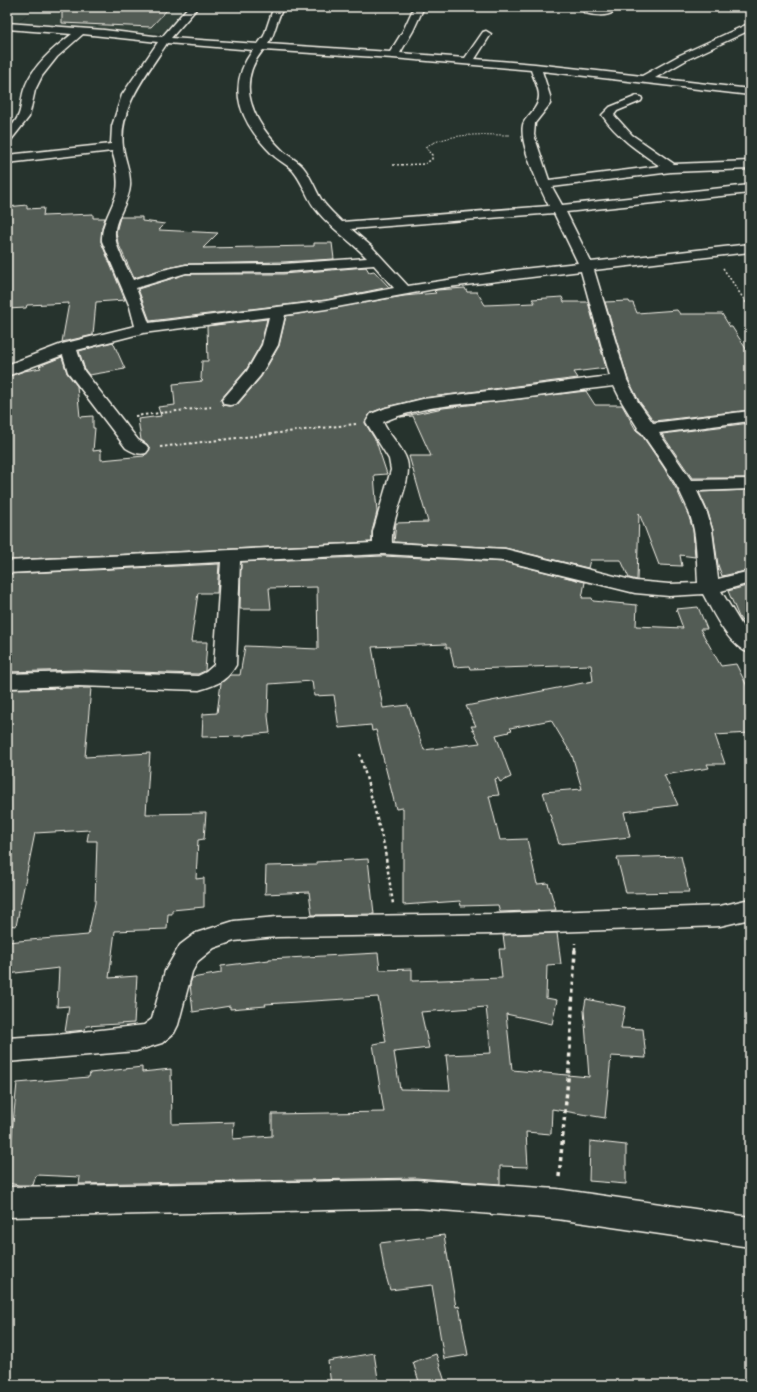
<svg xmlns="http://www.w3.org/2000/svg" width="757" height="1392" viewBox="0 0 757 1392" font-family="'Shantell Sans',sans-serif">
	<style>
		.built { fill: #333f39 }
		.building { fill: #525c55; stroke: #f4f1e8; fill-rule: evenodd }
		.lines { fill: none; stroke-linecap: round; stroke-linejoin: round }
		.minor-casing { stroke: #f4f1e8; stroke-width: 3 }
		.path-far4 { stroke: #f4f1e8; stroke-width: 1; stroke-dasharray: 1.5 1.5; stroke-linecap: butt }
		.path-far3 { stroke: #f4f1e8; stroke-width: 1.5; stroke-dasharray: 2 2; stroke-linecap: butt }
		.path-far2 { stroke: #f4f1e8; stroke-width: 2; stroke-dasharray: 2.5 2.5; stroke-linecap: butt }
		.path-far1 { stroke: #f4f1e8; stroke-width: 2.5; stroke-dasharray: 3 3; stroke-linecap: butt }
		.path { stroke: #f4f1e8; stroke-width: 3.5; stroke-dasharray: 4 4; stroke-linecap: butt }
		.minor { fill: #26332d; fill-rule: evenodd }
	</style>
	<rect width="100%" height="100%" fill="#26332d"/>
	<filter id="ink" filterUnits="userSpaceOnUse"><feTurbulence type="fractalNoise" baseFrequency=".025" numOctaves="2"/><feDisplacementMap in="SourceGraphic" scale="8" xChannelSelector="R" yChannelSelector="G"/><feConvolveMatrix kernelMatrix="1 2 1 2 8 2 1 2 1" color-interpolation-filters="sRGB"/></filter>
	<g filter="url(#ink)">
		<g class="built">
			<polygon points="7,7 35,7 15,25 7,25"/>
			<polygon points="36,7 188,7 168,33 13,28"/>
		</g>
		<g class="building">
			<polygon points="62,7 153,7 152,8 168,9 151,27 62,23"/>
			<polygon points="27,205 27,209 44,208 43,216 93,214 93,218 105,218 102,227 101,242 125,300 96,302 93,335 62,342 69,303 27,305 26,308 7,309 7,207"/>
			<polygon points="120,217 142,217 142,221 165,224 159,230 218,233 203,248 314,246 314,243 332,243 334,259 283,262 186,264 163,269 134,278 118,243 116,232"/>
			<polygon points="366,267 369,272 374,271 389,287 326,300 150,321 138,289 186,274 283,274"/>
			<polygon points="465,288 467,292 477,292 485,305 535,303 532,299 562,297 564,302 588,302 606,368 574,372 578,378 423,398 386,407 370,413 365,423 376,441 387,474 374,475 377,512 372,532 372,542 7,560 7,377 24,371 41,368 39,366 62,357 67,373 77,386 80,417 93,416 93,428 95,428 93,451 101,450 101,460 144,456 150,449 147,444 141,440 138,419 161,416 158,407 175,405 173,384 203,381 201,379 202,361 208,361 207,326 267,319 261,344 246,370 221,399 223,405 230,406 237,405 261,377 279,346 286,316 404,296 436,293 434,291 437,290"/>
			<polygon points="629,301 630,303 633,303 637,313 677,310 680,314 722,314 730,327 732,327 750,355 750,410 654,421 639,401 628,379 605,302"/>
			<polygon points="113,342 125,369 89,375 85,370 79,351"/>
			<polygon points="586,391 595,405 622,405 636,430 641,434 664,468 678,492 689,517 693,530 695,557 680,555 682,566 659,565 639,513 637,580 629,578 621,560 590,560 588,568 505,548 394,542 396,523 428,522 409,456 431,456 413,416 400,417 443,408"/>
			<polygon points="750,423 750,478 692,478 662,434"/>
			<polygon points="750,490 750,570 722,576 718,565 713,530 708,512 699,492"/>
			<path d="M383,556L505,562L585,582L582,598H592L593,601L637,605L636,626L683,628L676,609L698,607L707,629H700L721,666L736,664L750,692V733L715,735L725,764H707L709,768L664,775L678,805L624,812L630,837L559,844L543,792L582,789L572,755L551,720L510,728L512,730L508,731L509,732L496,735L511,777L500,782L498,778L495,779L499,795L489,796L500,840L527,839L537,884L548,883L556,910L500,912L498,905L461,906L460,901L403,905V808L396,809L376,730L372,731L371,725L339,728L334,695L314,696L312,681L269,684L268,716L270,733L245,735V736L202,737L203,714L217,713L221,683L230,675H240L245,646L318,649L317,587L269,588L271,609H240L241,562ZM446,644V648H450L454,667L469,666L470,669L591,665L593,681L466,706L476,726H471L480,743L424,750L408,705L383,708L372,647Z"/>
			<polygon points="219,564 217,593 198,593 191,642 207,642 205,671 198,674 78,670 7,672 7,574"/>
			<polygon points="750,585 750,632 739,617 728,591"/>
			<polygon points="78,688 91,688 85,757 150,753 146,814 206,813 204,839 198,840 196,879 204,878 204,907 172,910 172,914 168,914 167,929 115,931 109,978 137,976 134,1023 86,1026 85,1030 65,1032 69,1006 57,1007 59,968 7,974 7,942 88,935 95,903 97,841 87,841 89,830 35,833 16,926 7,925 7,689"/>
			<polygon points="681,856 689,892 626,893 617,858"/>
			<polygon points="368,859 374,914 312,915 309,892 265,894 266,866 316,865 316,862"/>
			<path d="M557,933L561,964L547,965L546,998L557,1000L552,1024L506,1014L512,1070L589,1077L584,1010L586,999L625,1007L621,1028L643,1029L646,1058L611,1056L605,1118L552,1109L551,1134L526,1132L528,1167L500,1166V1184L416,1178L79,1184L80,1177L36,1175L33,1185H19L7,1183L17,1083L89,1077L90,1073L142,1067V1072L171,1069L172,1124L234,1122L233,1139L272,1136V1114L384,1112L373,1044L386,1042L378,997L265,1004L266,1006L230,1009V1006L193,1012L190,984L192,978L221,973V966L269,960V959L378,953L380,970L412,969V981L502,978L499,949H505L503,935ZM486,1007L491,1053L446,1055L450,1090L400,1089L394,1052L429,1048L421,1012Z"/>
			<polygon points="590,1141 626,1145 626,1184 589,1181"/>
			<polygon points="444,1235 456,1307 459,1306 468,1355 444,1359 432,1285 390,1290 384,1269 380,1243"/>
			<polygon points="374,1353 379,1385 331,1385 328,1361"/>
			<polygon points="436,1354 446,1385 420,1385 413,1362"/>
		</g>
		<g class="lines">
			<g class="minor-casing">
				<g id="minor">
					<path d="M188,7H198L171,38L258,44L264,36L273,9L274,7H284C276,18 276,33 268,44L390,52L403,31L414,7H424L413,31L400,53L465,58L483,32L486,31L491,34L475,59L535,64L642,76L680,55L750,23V30L688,59L655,78L750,89V95L542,71L550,96V104L535,123L534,135L549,180L660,166C638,151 617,137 602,115L610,107L637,96L641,97L642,99L641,101L617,111L614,115L632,135L674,164L750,161V169L671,172L552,187L562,205L750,185V193L566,212L591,262L750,244V252L594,270L627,380L638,402L653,423L750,411V421L659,433L691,480L750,479V489L697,491L707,513L712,530L718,579L750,571V583L721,591L741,624L750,634V653C729,647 713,612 703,594L669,596L635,593L505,561L383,554L240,561L236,665C227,681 216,685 199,690L78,686L7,688V674L78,672L198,676L206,672L214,665L221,562L7,573V561L373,543V532L391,470L389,459L366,422L371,414L386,408L423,399L610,376L581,271L440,288L326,309L285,315L278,345L260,376L236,404L230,405L224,404L222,400L247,371L262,345L269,317L143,333L77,350L84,371L138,440L146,445L149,449L146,453C138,455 133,452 126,448L68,372L63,355L7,376V365L62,344L135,326L130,307L102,241C101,222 113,209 117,191C119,177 116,164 112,151L7,163V155L111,144L112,126L122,95L158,42L83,34L57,57L42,76L35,90L29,117L11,140L7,142C7,126 14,127 19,114C22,106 21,96 25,87C33,65 54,48 72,34L7,29V23L104,30L162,37ZM167,43L253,50C224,89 242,124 273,155C279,161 289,165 294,172C304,184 307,200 318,212C332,229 351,241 367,258L283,264L186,265L163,270L133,280C127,267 114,246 115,232C115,218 129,202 130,186C131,172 125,161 123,147C118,108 147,74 167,43ZM263,50L393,58L531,70C537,88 545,96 532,112C529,116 524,120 523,125C519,144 540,188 549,206L342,222C335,215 327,208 321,199C315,189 311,177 303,167C297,160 288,156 282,150C254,123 234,85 263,50ZM554,213L578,263L513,270L408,286L372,247L351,229ZM374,265L394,288L326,301L149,323L136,288L186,273L283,272ZM614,386L622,402L638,428L637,429L642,433C662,463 687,494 694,530C697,547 697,565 698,583L669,584L635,581L505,549L392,543C390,517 413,482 407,461C403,447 388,435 383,422C422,405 463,404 505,400C541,396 577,390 614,386Z"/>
					<path d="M580,7L608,9L613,12C607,17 592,15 585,13Z"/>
					<polygon points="750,899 750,919 720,926 497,934 277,937 234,941 214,948 198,961 192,972 178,1025 174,1033 162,1043 136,1051 7,1062 7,1038 56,1035 144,1025 152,1019 165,971 180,945 196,933 234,921 277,917 497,914 720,906"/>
					<polygon points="416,1180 557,1189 750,1217 750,1247 557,1219 416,1208 7,1217 7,1187"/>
				</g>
			</g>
			<path class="path-far4" d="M430,153L425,147C451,132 481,135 510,135"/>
			<g class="path-far3">
				<polyline points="393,165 425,164 432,159 432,155 429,152"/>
				<polyline points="723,268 749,307"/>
			</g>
			<g class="path-far2">
				<polyline points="135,416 211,407"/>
				<polyline points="160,447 356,424"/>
			</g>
			<g class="path-far1">
				<polyline points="360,754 384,845 393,904"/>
				<polyline points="575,950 575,943"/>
			</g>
			<polyline class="path" points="559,1177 569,1068 575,949"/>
			<use href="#minor" class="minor"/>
		</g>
	</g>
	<rect width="757" height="1392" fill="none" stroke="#26332d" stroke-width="24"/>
	<rect x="12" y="12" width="733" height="1368" fill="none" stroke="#f4f1e8" stroke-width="1.5" filter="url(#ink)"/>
</svg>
